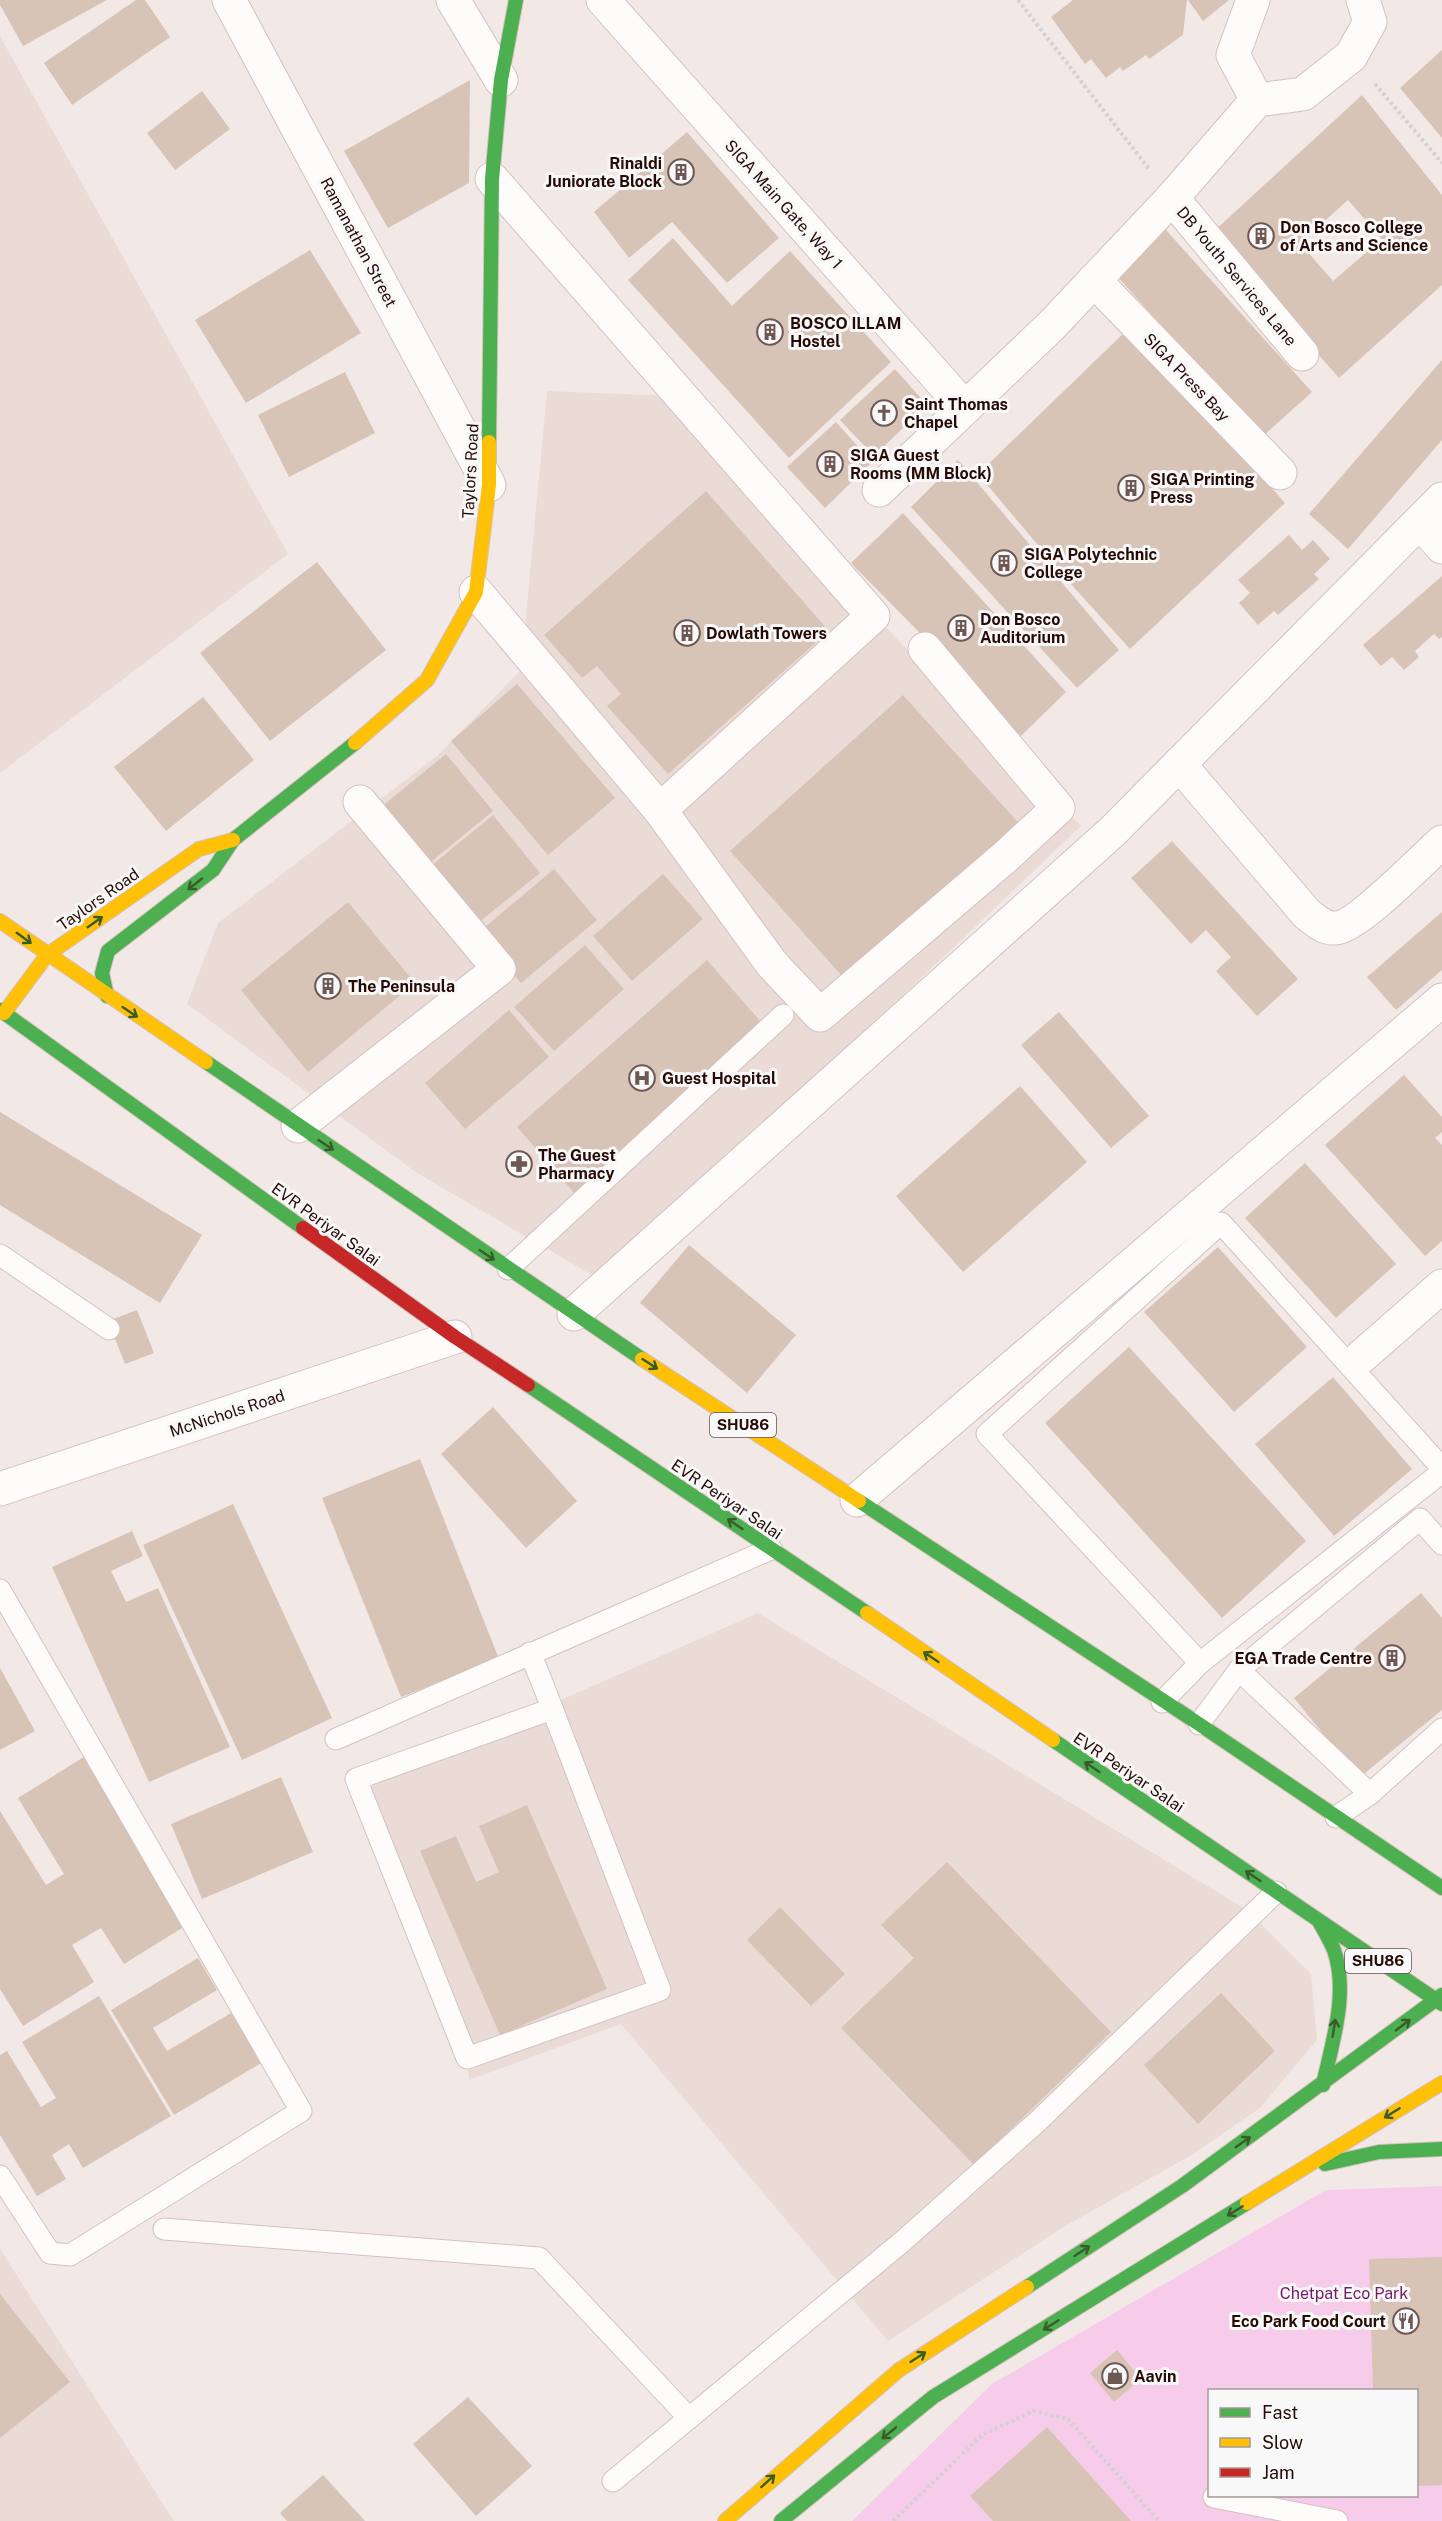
<svg xmlns="http://www.w3.org/2000/svg" width="1442" height="2521" viewBox="0 0 1442 2521" font-family="'Public Sans',sans-serif">
	<style>
		.built { fill: #eadbd7 }
		.green { fill: #f7cceb; fill-rule: evenodd }
		.building { fill: #d8c3b7; fill-rule: evenodd }
		.lines { fill: none; stroke-linecap: round; stroke-linejoin: round }
		.lane-casing { stroke: #d4c1bd; stroke-width: 23 }
		.street-casing { stroke: #d4c1bd; stroke-width: 35 }
		.fast-casing { stroke: #d4c1bd; stroke-width: 16 }
		.slow-casing { stroke: #d4c1bd; stroke-width: 16 }
		.jam-casing { stroke: #d4c1bd; stroke-width: 16 }
		.path { stroke: #d4d0d0; stroke-width: 4; stroke-dasharray: 3 3; stroke-linecap: butt }
		.lane { stroke: #fdfcfb; stroke-width: 21 }
		.street { stroke: #fdfcfb; stroke-width: 33 }
		.fast { stroke: #4caf50; stroke-width: 14 }
		.slow { stroke: #ffc107; stroke-width: 14 }
		.jam { stroke: #c62828; stroke-width: 14 }
		.oneway { stroke: #395c2a }
		.labels { text-anchor: middle; stroke-width: 6; stroke-linejoin: round; paint-order: stroke }
		.shield { fill: #f8f8f8; stroke: #65514e; stroke-width: 1.5 }
		.shield-label { font-size: 15px; font-weight: bold; fill: #260a05 }
		.poi-label { font-size: 16px; font-weight: bold; fill: #260a05; stroke: #f8f8f8; text-anchor: start }
		.street-label { font-size: 16px; fill: #260a05; stroke: #f8f8f8 }
		.park-label { font-size: 16px; fill: #731c6a; stroke: #f8f8f8 }
	</style>
	<rect width="100%" height="100%" fill="#f2e9e7"/>
	<g class="built">
		<polygon points="0,36 288,554 0,773"/>
		<polygon points="547,391 674,396 790,530 1081,826 853,1043 595,1277 417,1173 187,1004 218,923 437,756 521,670"/>
		<polygon points="758,1613 1247,1910 1311,1974 1317,2040 1260,2108 1190,2156 1065,2226 888,2341 621,2024 469,2080 467,2058 357,1790"/>
		<polygon points="0,2249 174,2521 0,2521"/>
	</g>
	<path class="green" d="M1442,2186V2521H852L992,2384L1326,2190ZM1210,2390H1416V2496H1210Z"/>
	<g class="building">
		<polygon points="0,0 107,0 23,46 0,5"/>
		<polygon points="136,0 145,0 170,37 72,105 44,63"/>
		<polygon points="1073,0 1187,0 1183,35 1149,59 1146,55 1123,71 1120,67 1106,78 1091,59 1085,64 1051,17"/>
		<polygon points="1188,0 1229,0 1203,21"/>
		<polygon points="1442,50 1442,138 1400,88"/>
		<polygon points="470,80 469,183 388,228 344,151"/>
		<polygon points="202,91 230,129 175,170 147,133"/>
		<path d="M1362,95L1442,195V285L1339,378L1212,233ZM1348,200L1382,239L1333,281L1300,243Z"/>
		<polygon points="687,132 779,238 727,283 672,222 629,258 594,212"/>
		<polygon points="1165,229 1312,392 1262,437 1115,274"/>
		<polygon points="673,238 732,306 790,251 891,362 789,458 628,280"/>
		<polygon points="310,250 361,333 246,403 195,320"/>
		<polygon points="1130,327 1285,503 1130,649 1069,582 978,474"/>
		<polygon points="1442,360 1442,440 1348,549 1309,514"/>
		<polygon points="895,369 927,405 874,456 840,420"/>
		<polygon points="345,372 375,433 289,477 258,415"/>
		<polygon points="836,422 872,462 825,508 787,467"/>
		<polygon points="958,460 1119,650 1077,688 911,507"/>
		<polygon points="706,491 829,631 668,774 607,706 621,694 597,666 582,678 544,635"/>
		<polygon points="903,513 1066,692 1021,736 851,563"/>
		<polygon points="1289,535 1302,550 1313,540 1330,559 1314,574 1319,579 1278,615 1274,611 1258,625 1239,603 1250,593 1238,580"/>
		<polygon points="317,562 386,650 270,741 200,653"/>
		<polygon points="1442,576 1442,637 1439,639 1434,634 1415,651 1419,657 1404,670 1392,657 1381,666 1363,645"/>
		<polygon points="517,684 615,798 548,855 451,741"/>
		<polygon points="903,695 1024,829 851,986 730,851"/>
		<polygon points="203,697 254,760 166,831 114,767"/>
		<polygon points="446,754 493,811 427,865 380,808"/>
		<polygon points="493,815 540,873 473,927 426,870"/>
		<polygon points="1172,841 1298,979 1257,1016 1216,971 1231,957 1206,930 1191,944 1131,878"/>
		<polygon points="554,869 597,920 521,983 478,933"/>
		<polygon points="663,874 703,919 632,981 593,936"/>
		<polygon points="348,902 415,983 308,1072 241,990"/>
		<polygon points="1442,912 1442,970 1396,1010 1367,977"/>
		<polygon points="585,945 624,989 554,1051 514,1007"/>
		<polygon points="707,960 767,1029 576,1195 517,1127"/>
		<polygon points="509,1010 549,1057 465,1129 425,1083"/>
		<polygon points="1059,1012 1149,1116 1111,1148 1021,1045"/>
		<polygon points="1404,1075 1442,1117 1442,1132 1435,1138 1442,1145 1442,1241 1425,1256 1325,1145"/>
		<polygon points="1020,1086 1087,1162 963,1272 896,1196"/>
		<polygon points="0,1112 202,1235 160,1303 0,1205"/>
		<polygon points="1305,1163 1396,1264 1336,1318 1245,1218"/>
		<polygon points="689,1245 796,1335 747,1393 640,1303"/>
		<polygon points="1218,1247 1307,1347 1234,1412 1144,1312"/>
		<polygon points="137,1310 154,1353 125,1364 108,1321"/>
		<polygon points="1129,1347 1306,1541 1222,1618 1045,1423"/>
		<polygon points="1333,1377 1412,1469 1334,1536 1255,1444"/>
		<polygon points="493,1407 577,1501 526,1548 441,1454"/>
		<polygon points="420,1459 499,1659 401,1697 322,1498"/>
		<polygon points="233,1504 332,1718 242,1760 143,1545"/>
		<polygon points="132,1531 143,1556 111,1571 126,1602 158,1588 230,1747 149,1782 52,1567"/>
		<polygon points="1421,1593 1442,1618 1442,1710 1359,1778 1294,1698"/>
		<polygon points="0,1668 35,1731 0,1750"/>
		<polygon points="87,1755 190,1923 124,1964 101,1928 72,1945 94,1982 23,2026 0,1989 0,1811 46,1885 64,1874 18,1798"/>
		<polygon points="281,1777 313,1852 202,1899 171,1824"/>
		<polygon points="527,1805 607,1989 500,2035 420,1851 456,1836 476,1882 499,1872 479,1826"/>
		<polygon points="947,1862 1111,2032 974,2165 841,2028 914,1958 881,1925"/>
		<polygon points="780,1907 845,1974 811,2006 747,1940"/>
		<polygon points="198,1958 217,1990 153,2028 167,2051 231,2013 261,2063 174,2115 111,2010"/>
		<polygon points="1221,1993 1275,2051 1198,2124 1144,2065"/>
		<polygon points="99,1996 171,2116 83,2168 69,2144 52,2155 66,2179 37,2196 0,2135 0,2055 7,2051 41,2107 56,2098 22,2042"/>
		<polygon points="1442,2257 1442,2485 1416,2486 1416,2390 1373,2390 1369,2259"/>
		<polygon points="0,2294 70,2382 0,2438"/>
		<polygon points="1117,2350 1141,2379 1114,2402 1090,2373"/>
		<polygon points="468,2397 532,2466 476,2516 413,2444"/>
		<polygon points="1047,2427 1131,2521 993,2521 970,2496"/>
		<polygon points="323,2475 365,2521 287,2521 280,2513"/>
	</g>
	<g class="lines">
		<g class="lane-casing">
			<g id="lane">
				<polyline points="0,1255 109,1329"/>
				<polyline points="508,1269 783,1015"/>
				<polyline points="1442,1468 1221,1223 987,1434 1200,1663 1442,1472"/>
				<polyline points="0,1590 301,2111 70,2255 50,2253 0,2176"/>
				<polyline points="530,1653 542,1682 660,1990 467,2058 356,1779 552,1709"/>
				<polyline points="1239,1670 1370,1794"/>
				<polyline points="1162,1702 1200,1663"/>
				<polyline points="1199,1724 1239,1670 1420,1519 1442,1544"/>
				<polyline points="336,1739 771,1549"/>
				<polyline points="1336,1817 1370,1794 1442,1729"/>
				<polyline points="164,2229 539,2258 689,2418"/>
				<polyline points="613,2481 903,2241 1037,2122 1276,1892"/>
				<polyline points="1214,2497 1337,2521"/>
			</g>
		</g>
		<g class="street-casing">
			<g id="street">
				<polyline points="229,0 489,485"/>
				<polyline points="453,0 501,80"/>
				<polyline points="603,0 965,408"/>
				<polyline points="1253,0 1233,55 1257,100 1303,94 1351,56 1370,22 1363,0"/>
				<polyline points="492,179 873,616 660,810"/>
				<polyline points="1172,198 1302,354"/>
				<polyline points="1094,280 1280,473"/>
				<polyline points="879,490 1052,325 1172,198 1257,100"/>
				<polyline points="1420,522 1442,547"/>
				<polyline points="476,592 660,810 772,964 820,1015 1004,858 1058,808 925,649"/>
				<path d="M1179,764L1307,914C1316,921 1324,929 1336,928C1357,927 1423,859 1442,842"/>
				<polyline points="298,1126 499,969 360,802"/>
				<polyline points="574,1314 1113,831 1442,499"/>
				<polyline points="1361,1357 1442,1286"/>
				<polyline points="0,1489 455,1337"/>
				<polyline points="857,1500 1442,1000"/>
			</g>
		</g>
		<g class="fast-casing">
			<g id="fast">
				<polyline points="489,442 492,179 501,80 516,0"/>
				<polyline points="107,996 102,973 108,951 213,870 233,840 355,743"/>
				<polyline points="0,1010 303,1228"/>
				<polyline points="206,1062 642,1359"/>
				<polyline points="528,1385 867,1613"/>
				<polyline points="859,1501 1199,1724 1442,1888"/>
				<polyline points="1053,1740 1442,2004"/>
				<path d="M1319,1921C1324,1931 1330,1940 1334,1950C1349,1993 1332,2043 1323,2085"/>
				<polyline points="1325,2164 1379,2152 1442,2149"/>
				<polyline points="1027,2287 1182,2186 1442,1995"/>
				<polyline points="781,2521 933,2397 1247,2203"/>
			</g>
		</g>
		<g class="slow-casing">
			<g id="slow">
				<polyline points="355,743 427,680 476,592 489,485 489,442"/>
				<polyline points="0,921 206,1062"/>
				<polyline points="4,1013 47,955 199,849 233,840"/>
				<polyline points="642,1359 859,1501"/>
				<polyline points="867,1613 1053,1740"/>
				<polyline points="1247,2203 1442,2083"/>
				<polyline points="725,2521 899,2370 1027,2287"/>
			</g>
		</g>
		<g class="jam-casing">
			<polyline id="jam" points="303,1228 455,1337 528,1385"/>
		</g>
		<g class="path">
			<polyline points="1018,0 1149,169"/>
			<polyline points="1375,84 1442,163"/>
			<polyline points="893,2521 982,2435 1033,2411 1068,2419 1159,2521"/>
		</g>
		<use href="#lane" class="lane"/>
		<use href="#street" class="street"/>
		<use href="#fast" class="fast"/>
		<use href="#slow" class="slow"/>
		<use href="#jam" class="jam"/>
	</g>
	<defs><path id="oneway-shaft" d="M-6 0H5M1.5-3L5.5 0L1.5 3" fill="none" stroke-width="1.6" stroke-linecap="round" stroke-linejoin="round" transform="scale(1.5)"/></defs>
	<g class="oneway">
		<use href="#oneway-shaft" transform="translate(195 884) rotate(142)"/>
		<use href="#oneway-shaft" transform="translate(95 922) rotate(-35)"/>
		<use href="#oneway-shaft" transform="translate(24 938) rotate(36)"/>
		<use href="#oneway-shaft" transform="translate(130 1012) rotate(34)"/>
		<use href="#oneway-shaft" transform="translate(326 1145) rotate(34)"/>
		<use href="#oneway-shaft" transform="translate(487 1255) rotate(34)"/>
		<use href="#oneway-shaft" transform="translate(650 1364) rotate(33)"/>
		<use href="#oneway-shaft" transform="translate(735 1524) rotate(-146)"/>
		<use href="#oneway-shaft" transform="translate(931 1657) rotate(-146)"/>
		<use href="#oneway-shaft" transform="translate(1092 1767) rotate(-146)"/>
		<use href="#oneway-shaft" transform="translate(1253 1876) rotate(-146)"/>
		<use href="#oneway-shaft" transform="translate(1403 2025) rotate(-37)"/>
		<use href="#oneway-shaft" transform="translate(1334 2028) rotate(-81)"/>
		<use href="#oneway-shaft" transform="translate(1392 2113) rotate(148)"/>
		<use href="#oneway-shaft" transform="translate(1243 2142) rotate(-35)"/>
		<use href="#oneway-shaft" transform="translate(1235 2211) rotate(148)"/>
		<use href="#oneway-shaft" transform="translate(1082 2251) rotate(-33)"/>
		<use href="#oneway-shaft" transform="translate(1051 2325) rotate(148)"/>
		<use href="#oneway-shaft" transform="translate(918 2357) rotate(-33)"/>
		<use href="#oneway-shaft" transform="translate(889 2433) rotate(141)"/>
		<use href="#oneway-shaft" transform="translate(768 2481) rotate(-42)"/>
	</g>
	<defs>
		<g id="building-ring" transform="scale(1.35)"><circle r="9.5" fill="#f8f8f8" stroke="#6d5854" stroke-width="1.5"/><path d="M-4-6H4V6H1V3H-1V6H-4ZM-2.5-4.3h1.7v1.8h-1.7ZM.8-4.3h1.7v1.8H.8ZM-2.5-1h1.7V.8h-1.7ZM.8-1h1.7V.8H.8Z" fill="#6d5854"/></g>
		<g id="church-ring" transform="scale(1.35)"><circle r="9.5" fill="#f8f8f8" stroke="#6d5854" stroke-width="1.5"/><path d="M-1.2-6h2.4v3.5h3.3v2.4h-3.3V6h-2.4V-.1h-3.3v-2.4h3.3Z" fill="#6d5854"/></g>
		<g id="hospital-ring" transform="scale(1.35)"><circle r="9.5" fill="#f8f8f8" stroke="#6d5854" stroke-width="1.5"/><path d="M-5-5h3v3.5h4V-5h3V5h-3V1.5h-4V5h-3Z" fill="#6d5854"/></g>
		<g id="pharmacy-ring" transform="scale(1.35)"><circle r="9.5" fill="#f8f8f8" stroke="#6d5854" stroke-width="1.5"/><path d="M-2-6h4v4h4v4h-4v4h-4v-4h-4v-4h4Z" fill="#6d5854"/></g>
		<g id="restaurant-ring" transform="scale(1.35)"><circle r="9.5" fill="#f8f8f8" stroke="#6d5854" stroke-width="1.5"/><path d="M-5-6h1v4h1v-4h1v4h1v-4h1v5L-1.5 .5V6h-2V.5L-5-1ZM5-6V6H3V1.5H1.5Q1.5-4 5-6Z" fill="#6d5854"/></g>
		<g id="shop-ring" transform="scale(1.35)"><circle r="9.5" fill="#f8f8f8" stroke="#6d5854" stroke-width="1.5"/><path d="M-5-2.5h2.3a2.7 3.5 0 0 1 5.4 0H5L5.5 6h-11ZM-1.5-2.5h3a1.5 2.3 0 0 0-3 0Z" fill="#6d5854"/></g>
	</defs>
	<g fill-rule="evenodd">
		<use href="#building-ring" x="681" y="172"/>
		<use href="#building-ring" x="1261" y="236"/>
		<use href="#building-ring" x="770" y="332"/>
		<use href="#church-ring" x="884" y="413"/>
		<use href="#building-ring" x="830" y="464"/>
		<use href="#building-ring" x="1131" y="488"/>
		<use href="#building-ring" x="1004" y="563"/>
		<use href="#building-ring" x="961" y="628"/>
		<use href="#building-ring" x="687" y="633"/>
		<use href="#building-ring" x="328" y="986"/>
		<use href="#hospital-ring" x="642" y="1078"/>
		<use href="#pharmacy-ring" x="519" y="1164"/>
		<use href="#building-ring" x="1392" y="1658"/>
		<use href="#restaurant-ring" x="1406" y="2321"/>
		<use href="#shop-ring" x="1115" y="2376"/>
	</g>
	<g class="labels">
		<g class="shield">
			<rect x="710" y="1413" width="66" height="24" rx="4.5"/>
			<rect x="1345" y="1949" width="66" height="24" rx="4.5"/>
		</g>
		<g class="shield-label">
			<text x="743" y="1430">SHU86</text>
			<text x="1378" y="1966">SHU86</text>
		</g>
		<g class="poi-label">
			<text x="662" y="169" text-anchor="end">Rinaldi<tspan x="662" dy="18">Juniorate Block</tspan></text>
			<text x="1280" y="233">Don Bosco College<tspan x="1280" dy="18">of Arts and Science</tspan></text>
			<text x="790" y="329">BOSCO ILLAM<tspan x="790" dy="18">Hostel</tspan></text>
			<text x="904" y="410">Saint Thomas<tspan x="904" dy="18">Chapel</tspan></text>
			<text x="850" y="461">SIGA Guest<tspan x="850" dy="18">Rooms (MM Block)</tspan></text>
			<text x="1150" y="485">SIGA Printing<tspan x="1150" dy="18">Press</tspan></text>
			<text x="1024" y="560">SIGA Polytechnic<tspan x="1024" dy="18">College</tspan></text>
			<text x="980" y="625">Don Bosco<tspan x="980" dy="18">Auditorium</tspan></text>
			<text x="706" y="639">Dowlath Towers</text>
			<text x="348" y="992">The Peninsula</text>
			<text x="662" y="1084">Guest Hospital</text>
			<text x="538" y="1161">The Guest<tspan x="538" dy="18">Pharmacy</tspan></text>
			<text x="1372" y="1664" text-anchor="end">EGA Trade Centre</text>
			<text x="1386" y="2327" text-anchor="end">Eco Park Food Court</text>
			<text x="1134" y="2382">Aavin</text>
		</g>
		<g class="street-label">
			<text transform="translate(784 204) rotate(48)" y="6">SIGA Main Gate, Way 1</text>
			<text transform="translate(359 242) rotate(62)" y="6">Ramanathan Street</text>
			<text transform="translate(1237 276) rotate(50)" y="6">DB Youth Services Lane</text>
			<text transform="translate(1187 377) rotate(46)" y="6">SIGA Press Bay</text>
			<text transform="translate(470 471) rotate(-87)" y="6">Taylors Road</text>
			<text transform="translate(98 899) rotate(-35)" y="6">Taylors Road</text>
			<text transform="translate(326 1224) rotate(36)" y="6">EVR Periyar Salai</text>
			<text transform="translate(227 1413) rotate(-18)" y="6">McNichols Road</text>
			<text transform="translate(727 1499) rotate(34)" y="6">EVR Periyar Salai</text>
			<text transform="translate(1129 1772) rotate(34)" y="6">EVR Periyar Salai</text>
		</g>
		<g class="park-label">
			<text x="1344" y="2299">Chetpat Eco Park</text>
		</g>
	</g>
	<rect x="1208" y="2389" width="210" height="108" fill="#f8f8f8" stroke="#a49997" stroke-width="1.5"/>
	<rect x="1220" y="2408" width="30" height="9" fill="#4caf50" stroke="#a49997" stroke-width="1.5"/>
	<text x="1262" y="2419" font-size="18" fill="#260a05">Fast</text>
	<rect x="1220" y="2438" width="30" height="9" fill="#ffc107" stroke="#a49997" stroke-width="1.5"/>
	<text x="1262" y="2449" font-size="18" fill="#260a05">Slow</text>
	<rect x="1220" y="2468" width="30" height="9" fill="#c62828" stroke="#a49997" stroke-width="1.5"/>
	<text x="1262" y="2479" font-size="18" fill="#260a05">Jam</text>
</svg>
